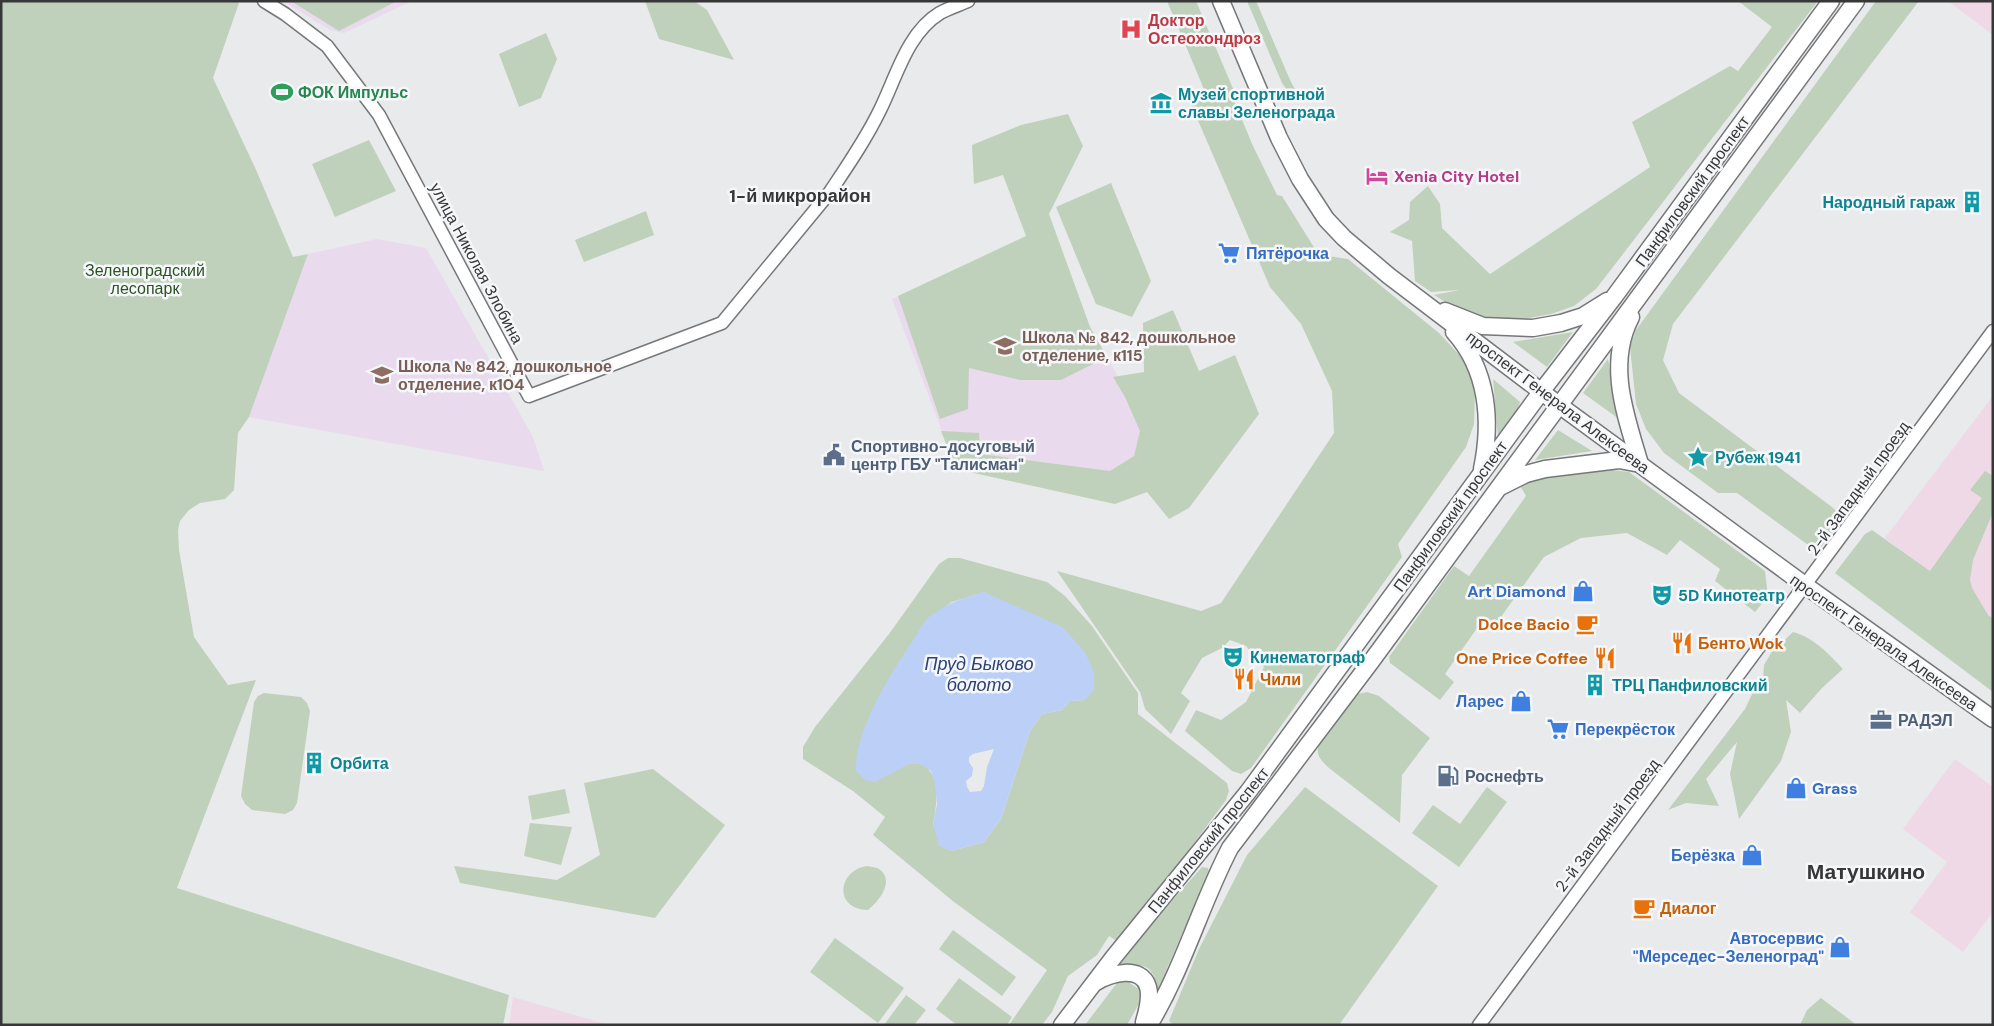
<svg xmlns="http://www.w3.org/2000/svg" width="1994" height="1026" viewBox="0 0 1994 1026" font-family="'DM Sans',sans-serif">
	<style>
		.industrial { fill: #efd9e6 }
		.education { fill: #e9daed }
		.green { fill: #bfd1bb; fill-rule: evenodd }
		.water { fill: #bccff6; fill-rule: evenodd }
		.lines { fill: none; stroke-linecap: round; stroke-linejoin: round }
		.minor-casing { stroke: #757779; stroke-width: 15 }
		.major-casing { stroke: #757779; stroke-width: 19 }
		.minor { stroke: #fff; stroke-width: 12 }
		.major { stroke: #fff; stroke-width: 16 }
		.labels { text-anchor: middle; stroke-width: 5; stroke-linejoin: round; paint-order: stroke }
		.health-label { font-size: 16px; font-weight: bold; fill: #be3a42; stroke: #f6f7fa; text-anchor: start }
		.leisure-label { font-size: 16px; font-weight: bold; fill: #27864d; stroke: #f6f7fa; text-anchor: start }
		.culture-label { font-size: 16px; font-weight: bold; fill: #0d838f; stroke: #f6f7fa; text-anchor: start }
		.hotel-label { font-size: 16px; font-weight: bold; fill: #b23c85; stroke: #f6f7fa; text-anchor: start }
		.street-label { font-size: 16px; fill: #373738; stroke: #f6f7fa }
		.shop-label { font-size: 16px; font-weight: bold; fill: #366cbe; stroke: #f6f7fa; text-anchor: end }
		.park-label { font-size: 16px; fill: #2b5221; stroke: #f6f7fa }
		.education-label { font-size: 16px; font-weight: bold; fill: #785e54; stroke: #f6f7fa; text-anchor: start }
		.service-label { font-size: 16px; font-weight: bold; fill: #4e5e75; stroke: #f6f7fa; text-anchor: start }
		.food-label { font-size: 16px; font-weight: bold; fill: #c56008; stroke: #f6f7fa; text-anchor: start }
		.neighbourhood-label { font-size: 18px; font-weight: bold; fill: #373738; stroke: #f6f7fa }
		.water-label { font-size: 18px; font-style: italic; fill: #2d4374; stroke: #f6f7fa }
		.district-label { font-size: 21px; font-weight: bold; fill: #373738; stroke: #f6f7fa }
	</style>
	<rect width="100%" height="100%" fill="#e9eaec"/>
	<g class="industrial">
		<polygon points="1948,1 1993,1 1993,35"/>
		<polygon points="1993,396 1993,618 1885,538"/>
		<polygon points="1955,759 1993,787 1993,912 1963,952 1910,912 1947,862 1903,829"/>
		<polygon points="513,997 609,1025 509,1025"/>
	</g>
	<g class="education">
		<polygon points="283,1 412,1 344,33 330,30"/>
		<polygon points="1052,225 1090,327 1155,442 1125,488 948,447 892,299"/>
		<polygon points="377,239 426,248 533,437 544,471 249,417 308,254"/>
	</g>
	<g class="green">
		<polygon points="1,1 236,1 239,3 213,78 257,172 293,257 308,254 249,417 238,433 234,490 225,499 200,503 189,510 180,521 178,530 179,550 194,637 228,685 256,680 177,888 509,995 503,1025 1,1025"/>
		<polygon points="291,1 397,1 339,31"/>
		<polygon points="645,1 694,1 707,10 734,60 659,39"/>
		<polygon points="1167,1 1196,1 1237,98 1235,103 1253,146 1277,195 1282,196 1315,249 1328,256 1348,259 1439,333 1466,362 1475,393 1474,424 1466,447 1398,544 1402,557 1251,768 1241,774 1232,771 1185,731 1196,710 1221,720 1246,702 1264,667 1246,646 1230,640 1222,648 1202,658 1181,693 1190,701 1171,734 1145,709 1140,692 1057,571 1201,611 1221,603 1334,433 1332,391 1301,324 1270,287 1190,102 1206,94"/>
		<polygon points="1247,1 1256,1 1291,82 1300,98 1294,100 1282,83"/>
		<polygon points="1738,1 1818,1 1596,289 1574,306 1551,314 1507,322 1472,319 1434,295 1459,290 1431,292 1415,281 1412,241 1390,232 1409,220 1410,202 1428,186 1440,204 1442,228 1490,274 1650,167 1632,122 1730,66 1738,71 1772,27"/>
		<polygon points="1876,1 1919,1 1673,324 1663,360 1679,393 1832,507 1843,518 1821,547 1815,550 1737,493 1718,493 1664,453 1646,429 1636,404 1630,347 1636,330"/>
		<polygon points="546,33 557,59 541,98 519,107 499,54"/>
		<polygon points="1068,114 1083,146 1049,214 1090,327 1107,357 1061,380 1020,380 969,368 968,409 940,419 898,296 1026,236 1003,175 974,184 972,145 1021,125"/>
		<polygon points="369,140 396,191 335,217 312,164"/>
		<polygon points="1111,183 1151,281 1132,317 1096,304 1056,207"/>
		<polygon points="646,211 654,235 584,262 575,240"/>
		<polygon points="1173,310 1199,371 1235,355 1259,414 1189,508 1169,519 1147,492 1115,504 956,469 941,431 979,433 980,454 1110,471 1134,456 1140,431 1125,397 1113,377 1144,372 1143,323"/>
		<polygon points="1573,332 1547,367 1513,342"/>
		<polygon points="1608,359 1619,419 1583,393"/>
		<polygon points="1493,379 1520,402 1518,409 1498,438"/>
		<polygon points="1558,430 1592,451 1535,460"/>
		<polygon points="1604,469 1629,472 1765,571 1768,596 1755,612 1715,581 1720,569 1680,540 1667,555 1627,533 1581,538 1544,557 1493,628 1482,621 1445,674 1454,682 1440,700 1390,663 1389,657 1454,566 1469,576 1526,496 1518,482"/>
		<polygon points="1985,471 1993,476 1993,512 1973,560 1970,580 1972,588 1988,615 1993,618 1993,692 1835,573 1865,534 1872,530 1930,571 1982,498 1970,490"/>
		<path d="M948,558H960L1047,582L1065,596L1092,626L1138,693V714L1227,783L1229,791L1226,800L1120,943L1109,936L1097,955L1068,976L1052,1012L1042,1025H1009L1047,970L954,902L873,835L885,817L853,791L803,759V747L815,727L889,634L939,564ZM984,592L1085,700L1070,701L1062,710L1042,714L1030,731L1001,819L984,842L951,851L933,825C936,808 943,772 920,764C917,763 912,764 908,764L927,619L952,602Z"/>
		<path d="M1793,632C1813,637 1829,654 1843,669L1822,688L1800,713L1786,700L1791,732L1781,761L1739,819L1730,774L1737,742L1706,779L1719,806L1686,803L1668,810L1745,709L1753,692L1763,679L1764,665L1771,653Z"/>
		<path d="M1367,692L1379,696L1430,738L1402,775L1400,823L1329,768C1324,763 1316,757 1318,748C1320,738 1350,704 1358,694Z"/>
		<polygon points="264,693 301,697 307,703 310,711 297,803 293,810 285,814 252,810 245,804 241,796 254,702 258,696"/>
		<polygon points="653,769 725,825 655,918 460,883 454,866 557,880 600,855 584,783"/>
		<polygon points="1305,787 1438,886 1339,1025 1173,1025 1169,1021 1199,949 1247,855"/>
		<polygon points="1487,787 1507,802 1459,867 1412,833 1433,805 1460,824"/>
		<polygon points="565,789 570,813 532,820 528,796"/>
		<polygon points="530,823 572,827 561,865 524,856"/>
		<path d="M867,866C870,867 876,867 879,869C896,881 878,902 868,910C833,909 838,870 867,866Z"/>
		<path d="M1202,867L1208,868L1209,872L1158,989C1151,962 1146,966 1120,964L1169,904Z"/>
		<polygon points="953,930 1016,977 1002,996 939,949"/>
		<polygon points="835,938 904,988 878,1023 810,972"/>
		<polygon points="959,978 1012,1017 1007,1025 957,1025 936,1009"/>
		<polygon points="1127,981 1140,990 1140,1002 1127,1025 1085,1025 1117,983"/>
		<polygon points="906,995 926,1010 914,1025 884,1025"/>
		<polygon points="1821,998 1854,1023 1854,1025 1800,1025 1807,1010"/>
	</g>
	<path class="water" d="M984,592L1062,627L1085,652L1094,673V690L1085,700L1070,701L1062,710L1042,714L1030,731L1001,819L984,842L951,851L939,846L933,825L937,804L935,784L931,771L920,764H909L875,782L865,780L856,771C854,732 890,675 911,643C917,635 922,623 929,617C947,603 963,598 984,592ZM994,749L987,767L984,786L981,791L970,792L967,787L966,781L972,776L973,768L969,762V757L973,754Z"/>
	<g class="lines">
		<g class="minor-casing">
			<g id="minor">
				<path d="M264,1L285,14L327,46L379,115L529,396L722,323L830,192C848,165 866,139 880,110C896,78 907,33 940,13C949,8 959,5 968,1"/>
				<polyline points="1479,1025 1993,331"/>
			</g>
		</g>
		<g class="major-casing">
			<g id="major">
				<polyline points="1221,1 1279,138 1300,179 1326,219 1344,238 1389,276 1559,405 1806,586 1993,719"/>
				<polyline points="1445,311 1483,326 1533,328 1561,323 1583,316 1607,301"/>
				<path d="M1631,317C1606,365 1626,416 1640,464"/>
				<path d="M1454,332C1488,370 1492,421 1482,469"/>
				<polyline points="1502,486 1526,474 1545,469 1619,460 1635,463"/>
				<path d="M1096,982C1110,974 1141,964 1148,987C1151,998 1147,1012 1144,1022"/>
				<polyline points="1062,1025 1113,958 1248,792 1541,392 1614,297 1831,1"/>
				<path d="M1149,1025C1183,969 1200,906 1230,848L1370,663L1856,1"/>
			</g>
		</g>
		<use href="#minor" class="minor"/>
		<use href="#major" class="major"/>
	</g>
	<defs>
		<g id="hospital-bare" transform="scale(1.725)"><path d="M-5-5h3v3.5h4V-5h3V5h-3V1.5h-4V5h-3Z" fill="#e0444e" stroke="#f6f7fa" stroke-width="2.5" paint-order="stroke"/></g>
		<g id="stadium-bare" transform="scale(1.725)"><path d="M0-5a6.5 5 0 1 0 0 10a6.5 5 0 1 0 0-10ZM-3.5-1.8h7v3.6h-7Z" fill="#2e9e5b" stroke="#f6f7fa" stroke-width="2.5" paint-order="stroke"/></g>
		<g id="museum-bare" transform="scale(1.725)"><path d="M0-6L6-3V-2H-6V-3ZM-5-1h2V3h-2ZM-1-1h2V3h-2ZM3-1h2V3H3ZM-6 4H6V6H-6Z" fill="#0f9aa8" stroke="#f6f7fa" stroke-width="2.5" paint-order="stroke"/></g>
		<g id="hotel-bare" transform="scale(1.725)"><path d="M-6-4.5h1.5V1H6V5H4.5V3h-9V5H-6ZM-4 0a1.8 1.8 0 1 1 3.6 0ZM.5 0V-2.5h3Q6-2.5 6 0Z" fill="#d1479c" stroke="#f6f7fa" stroke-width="2.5" paint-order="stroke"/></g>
		<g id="building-bare" transform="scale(1.725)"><path d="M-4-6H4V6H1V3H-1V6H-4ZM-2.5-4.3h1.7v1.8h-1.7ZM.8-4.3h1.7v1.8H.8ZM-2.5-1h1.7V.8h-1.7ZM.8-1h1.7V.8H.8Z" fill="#0f9aa8" stroke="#f6f7fa" stroke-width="2.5" paint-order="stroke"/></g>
		<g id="supermarket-bare" transform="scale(1.725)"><path d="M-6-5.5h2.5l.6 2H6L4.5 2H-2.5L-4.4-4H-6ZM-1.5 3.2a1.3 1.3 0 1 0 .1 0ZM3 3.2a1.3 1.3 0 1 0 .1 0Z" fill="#3f7fe0" stroke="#f6f7fa" stroke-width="2.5" paint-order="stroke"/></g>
		<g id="school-bare" transform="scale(1.725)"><path d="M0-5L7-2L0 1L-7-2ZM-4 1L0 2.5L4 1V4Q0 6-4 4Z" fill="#8d6e63" stroke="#f6f7fa" stroke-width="2.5" paint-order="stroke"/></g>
		<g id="civic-bare" transform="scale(1.725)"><path d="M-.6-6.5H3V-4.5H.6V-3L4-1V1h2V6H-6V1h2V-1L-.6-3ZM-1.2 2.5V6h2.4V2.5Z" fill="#5c6f8a" stroke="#f6f7fa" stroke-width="2.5" paint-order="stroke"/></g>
		<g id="sight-bare" transform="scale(1.725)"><path d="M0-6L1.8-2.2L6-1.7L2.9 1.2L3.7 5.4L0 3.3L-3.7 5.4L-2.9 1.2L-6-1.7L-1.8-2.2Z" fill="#0f9aa8" stroke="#f6f7fa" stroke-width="2.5" paint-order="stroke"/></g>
		<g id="shop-bare" transform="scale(1.725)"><path d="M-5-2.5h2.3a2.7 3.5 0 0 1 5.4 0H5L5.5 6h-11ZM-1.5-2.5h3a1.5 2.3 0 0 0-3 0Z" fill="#3f7fe0" stroke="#f6f7fa" stroke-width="2.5" paint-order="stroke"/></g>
		<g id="theatre-bare" transform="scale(1.725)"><path d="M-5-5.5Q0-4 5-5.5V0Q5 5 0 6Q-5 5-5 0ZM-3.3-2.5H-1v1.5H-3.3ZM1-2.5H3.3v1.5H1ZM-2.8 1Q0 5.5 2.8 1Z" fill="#0f9aa8" stroke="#f6f7fa" stroke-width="2.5" paint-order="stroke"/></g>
		<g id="cafe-bare" transform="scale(1.725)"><path d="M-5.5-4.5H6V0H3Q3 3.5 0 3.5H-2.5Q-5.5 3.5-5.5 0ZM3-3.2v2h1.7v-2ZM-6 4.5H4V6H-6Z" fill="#e8710a" stroke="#f6f7fa" stroke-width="2.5" paint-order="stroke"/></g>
		<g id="restaurant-bare" transform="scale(1.725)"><path d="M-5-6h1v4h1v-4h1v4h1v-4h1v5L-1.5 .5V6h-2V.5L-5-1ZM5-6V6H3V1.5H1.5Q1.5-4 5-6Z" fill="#e8710a" stroke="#f6f7fa" stroke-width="2.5" paint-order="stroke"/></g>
		<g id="office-bare" transform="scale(1.725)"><path d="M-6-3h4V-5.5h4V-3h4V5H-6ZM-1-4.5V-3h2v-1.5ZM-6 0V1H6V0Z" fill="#5c6f8a" stroke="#f6f7fa" stroke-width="2.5" paint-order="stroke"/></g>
		<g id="fuel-bare" transform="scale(1.725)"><path d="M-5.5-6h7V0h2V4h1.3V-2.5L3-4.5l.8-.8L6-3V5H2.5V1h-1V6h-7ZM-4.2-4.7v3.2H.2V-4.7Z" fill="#5c6f8a" stroke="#f6f7fa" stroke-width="2.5" paint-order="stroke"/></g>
	</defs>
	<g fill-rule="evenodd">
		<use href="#hospital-bare" x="1131" y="29"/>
		<use href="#stadium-bare" x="282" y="92"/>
		<use href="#museum-bare" x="1161" y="103"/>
		<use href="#hotel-bare" x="1377" y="176"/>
		<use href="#building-bare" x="1972" y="202"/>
		<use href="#supermarket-bare" x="1229" y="253"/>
		<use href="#school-bare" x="1005" y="346"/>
		<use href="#school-bare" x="382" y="375"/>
		<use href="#civic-bare" x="834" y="455"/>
		<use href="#sight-bare" x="1698" y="457"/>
		<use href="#shop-bare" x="1583" y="591"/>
		<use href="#theatre-bare" x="1662" y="595"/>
		<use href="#cafe-bare" x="1587" y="624"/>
		<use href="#restaurant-bare" x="1682" y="643"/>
		<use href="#theatre-bare" x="1233" y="657"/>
		<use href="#restaurant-bare" x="1605" y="658"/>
		<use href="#restaurant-bare" x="1244" y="679"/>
		<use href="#building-bare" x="1595" y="685"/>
		<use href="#shop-bare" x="1521" y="701"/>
		<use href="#office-bare" x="1881" y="720"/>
		<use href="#supermarket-bare" x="1558" y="729"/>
		<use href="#building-bare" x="314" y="763"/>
		<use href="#fuel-bare" x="1448" y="776"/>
		<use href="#shop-bare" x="1796" y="788"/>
		<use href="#shop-bare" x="1752" y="855"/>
		<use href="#cafe-bare" x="1644" y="908"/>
		<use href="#shop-bare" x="1840" y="947"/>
	</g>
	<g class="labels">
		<g class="health-label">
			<text x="1148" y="26">Доктор<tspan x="1148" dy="18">Остеохондроз</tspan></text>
		</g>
		<g class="leisure-label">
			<text x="298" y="98">ФОК Импульс</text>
		</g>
		<g class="culture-label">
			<text x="1178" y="100">Музей спортивной<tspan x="1178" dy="18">славы Зеленограда</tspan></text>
			<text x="1955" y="208" text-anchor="end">Народный гараж</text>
			<text x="1715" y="463">Рубеж 1941</text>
			<text x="1678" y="601">5D Кинотеатр</text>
			<text x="1250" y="663">Кинематограф</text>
			<text x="1612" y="691">ТРЦ Панфиловский</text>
			<text x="330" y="769">Орбита</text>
		</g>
		<g class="hotel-label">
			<text x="1394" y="182">Xenia City Hotel</text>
		</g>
		<g class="street-label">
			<text transform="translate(1692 191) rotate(-54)" y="6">Панфиловский проспект</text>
			<text transform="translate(477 263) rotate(62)" y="6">улица Николая Злобина</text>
			<text transform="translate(1558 402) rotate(37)" y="6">проспект Генерала Алексеева</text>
			<text transform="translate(1858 488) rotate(-54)" y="6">2-й Западный проезд</text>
			<text transform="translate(1450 516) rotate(-54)" y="6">Панфиловский проспект</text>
			<text transform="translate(1884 642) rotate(35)" y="6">проспект Генерала Алексеева</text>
			<text transform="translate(1607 825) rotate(-53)" y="6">2-й Западный проезд</text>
			<text transform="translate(1208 840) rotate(-51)" y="6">Панфиловский проспект</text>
		</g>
		<g class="shop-label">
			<text x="1246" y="259" text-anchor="start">Пятёрочка</text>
			<text x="1566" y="597">Art Diamond</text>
			<text x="1504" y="707">Ларес</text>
			<text x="1575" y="735" text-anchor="start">Перекрёсток</text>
			<text x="1812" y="794" text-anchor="start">Grass</text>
			<text x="1735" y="861">Берёзка</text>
			<text x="1824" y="944">Автосервис<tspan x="1824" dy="18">"Мерседес-Зеленоград"</tspan></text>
		</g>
		<g class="park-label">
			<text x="145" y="276">Зеленоградский<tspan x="145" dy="18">лесопарк</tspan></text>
		</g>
		<g class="education-label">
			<text x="1022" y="343">Школа № 842, дошкольное<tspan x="1022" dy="18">отделение, к115</tspan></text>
			<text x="398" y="372">Школа № 842, дошкольное<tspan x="398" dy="18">отделение, к104</tspan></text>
		</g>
		<g class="service-label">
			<text x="851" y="452">Спортивно-досуговый<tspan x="851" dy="18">центр ГБУ "Талисман"</tspan></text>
			<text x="1898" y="726">РАДЭЛ</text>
			<text x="1465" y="782">Роснефть</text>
		</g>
		<g class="food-label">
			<text x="1570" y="630" text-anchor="end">Dolce Bacio</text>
			<text x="1698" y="649">Бенто Wok</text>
			<text x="1588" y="664" text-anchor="end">One Price Coffee</text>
			<text x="1260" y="685">Чили</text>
			<text x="1660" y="914">Диалог</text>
		</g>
		<g class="neighbourhood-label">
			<text x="800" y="202">1-й микрорайон</text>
		</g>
		<g class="water-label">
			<text x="979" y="670">Пруд Быково<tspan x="979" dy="21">болото</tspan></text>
		</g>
		<g class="district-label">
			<text x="1866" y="879">Матушкино</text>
		</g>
	</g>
	<rect width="1994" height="1026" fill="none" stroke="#373738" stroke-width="5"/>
</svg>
